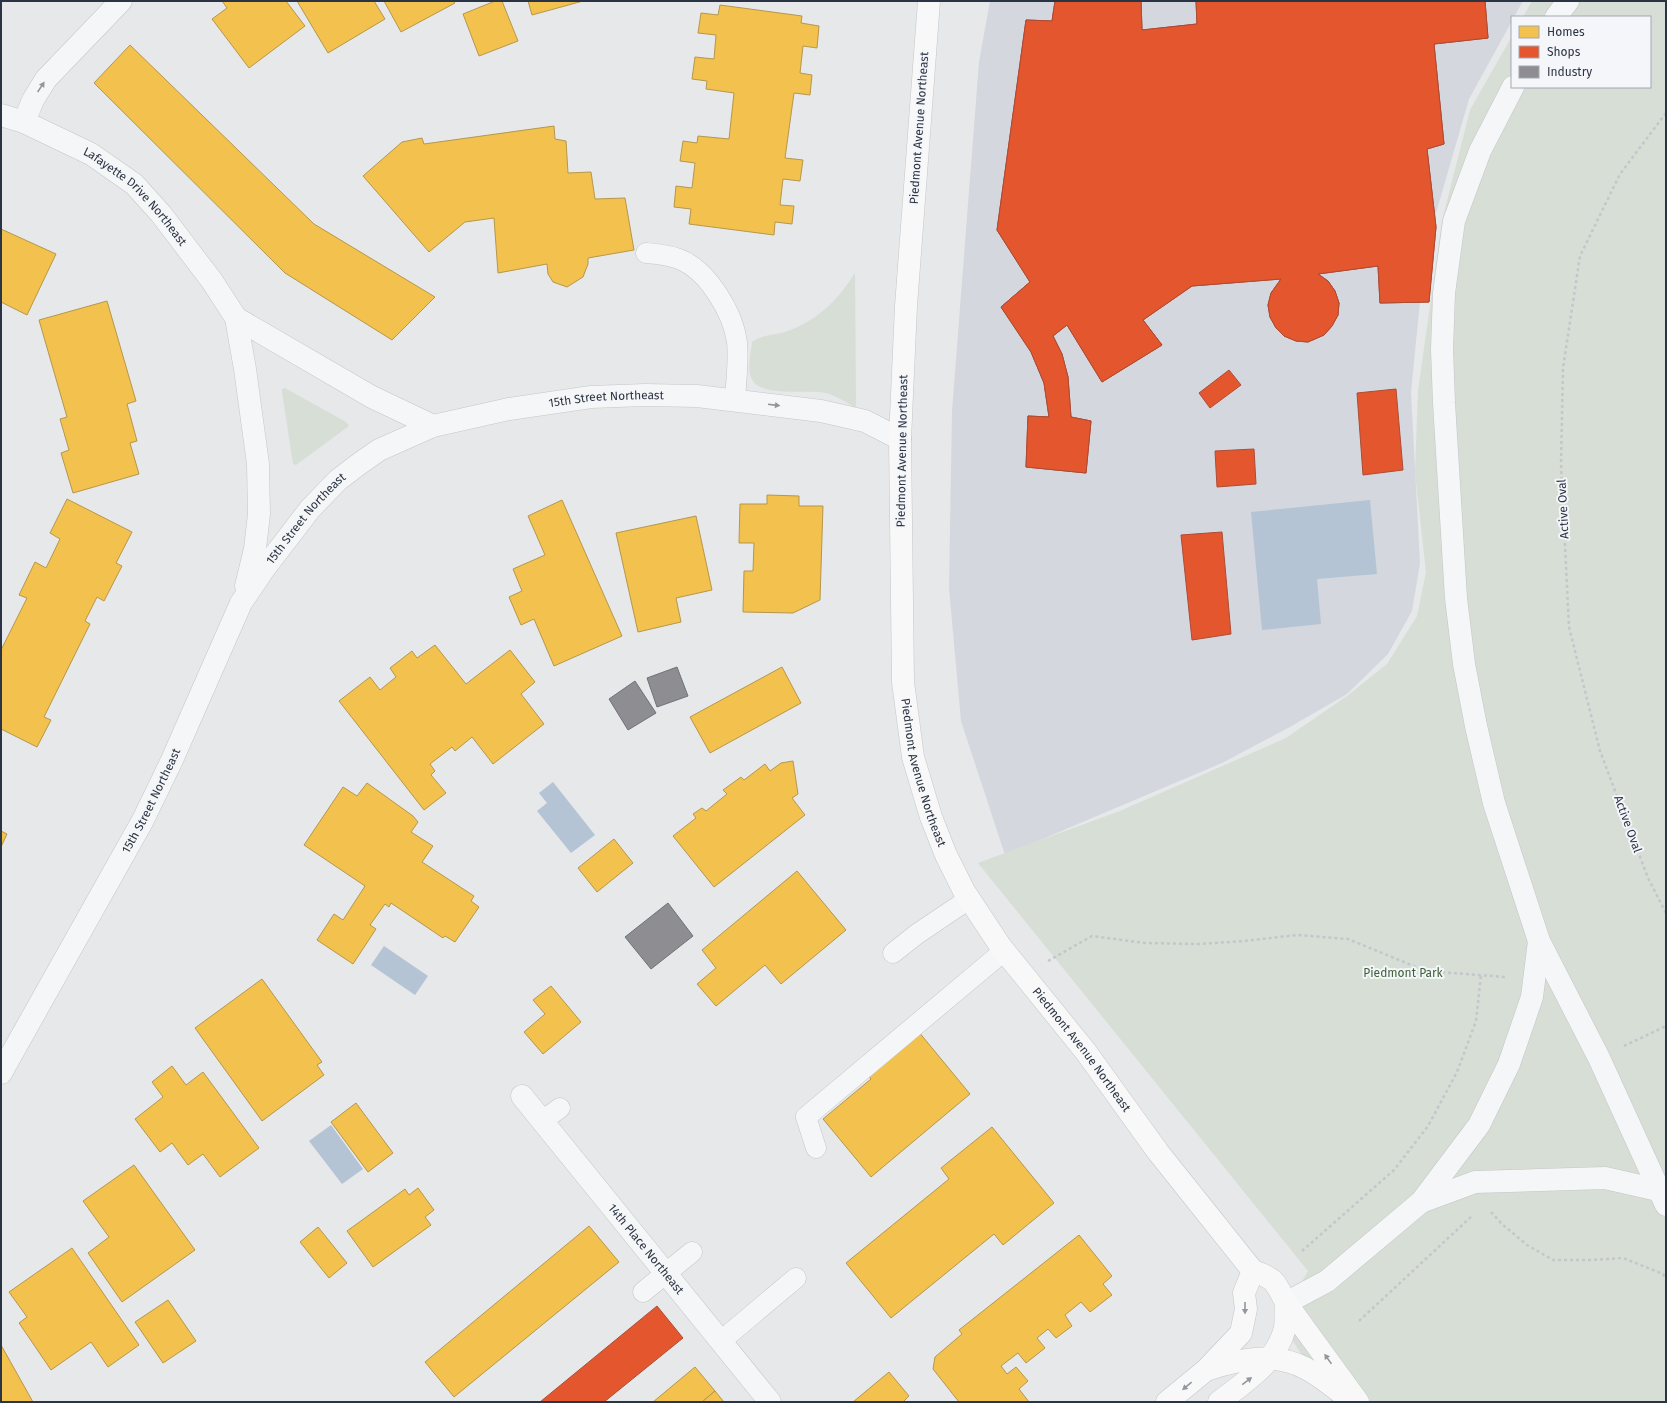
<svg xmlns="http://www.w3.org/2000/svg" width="1667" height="1403" viewBox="0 0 1667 1403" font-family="'Fira Sans',sans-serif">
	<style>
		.built { fill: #d4d7dd }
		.green { fill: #d6ded6 }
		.water { fill: #b4c4d5 }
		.homes { fill: #f2c14e; stroke: #b6974b }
		.shops { fill: #e4572e; stroke: #ac4c35; fill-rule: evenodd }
		.industry { fill: #8d8d92; stroke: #70727b }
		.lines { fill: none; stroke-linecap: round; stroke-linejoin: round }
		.service-casing { stroke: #c4c6c8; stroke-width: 21 }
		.pedestrian-casing { stroke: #c4c6c8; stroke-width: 23 }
		.minor-casing { stroke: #c4c6c8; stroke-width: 23 }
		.secondary-casing { stroke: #c4c6c8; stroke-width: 23 }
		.path { stroke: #c5c6ca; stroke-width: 2.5; stroke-dasharray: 3 3; stroke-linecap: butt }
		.service { stroke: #f5f6f7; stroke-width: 20 }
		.pedestrian { stroke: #f5f6f7; stroke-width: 22 }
		.minor { stroke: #f5f6f7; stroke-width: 22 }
		.secondary { stroke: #f8f8f8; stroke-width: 22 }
		.oneway { fill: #90959e }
		.oneway2 { fill: #92969e }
		.labels { text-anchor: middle; stroke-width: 4; stroke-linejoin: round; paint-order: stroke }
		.street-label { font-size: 12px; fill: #2b3445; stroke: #f4f6f9 }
		.park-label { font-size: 12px; fill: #3f6138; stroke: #f4f6f9 }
	</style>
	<rect width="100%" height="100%" fill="#e6e8ea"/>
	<polygon class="built" points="990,1 1523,1 1514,17 1512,17 1512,21 1469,99 1425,251 1411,392 1420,563 1412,611 1388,654 1347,694 1288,728 1222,763 1005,855 961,721 949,588 952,411 979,62"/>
	<g class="green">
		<polygon points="1532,1 1666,1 1666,1402 1332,1402 1280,1321 1308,1271 978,863 1120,811 1286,738 1347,696 1387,664 1417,616 1426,572 1415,473 1418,391 1442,221 1470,110 1512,36 1512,87 1650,87 1650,17 1523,17"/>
		<path d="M855,273L856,408C847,403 837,396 826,393C807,389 764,397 753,381C746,372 751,352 752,342C761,335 774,335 785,332C816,322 838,300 855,273Z"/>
		<polygon points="285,388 346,422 349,426 296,465 293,464 282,392 282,389"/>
	</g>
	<g class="water">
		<polygon points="1370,500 1377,574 1317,579 1321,624 1262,630 1251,512"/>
		<polygon points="553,782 595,835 571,853 537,811 547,803 539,793"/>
		<polygon points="384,946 428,976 415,995 371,965"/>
		<polygon points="331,1125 363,1169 342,1184 309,1141"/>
	</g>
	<g class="homes">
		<polygon points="222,1 286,1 305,26 249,68 212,19 227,8"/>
		<polygon points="297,1 374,1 385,19 328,53"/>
		<polygon points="384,1 453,1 455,3 401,32"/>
		<polygon points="495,1 502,1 518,41 479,56 463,14"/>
		<polygon points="528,1 583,1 532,15"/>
		<polygon points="720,5 802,16 801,23 819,26 817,48 803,46 800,73 812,75 810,95 794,93 785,158 803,160 800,181 783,179 780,205 794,206 792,224 775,222 774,235 689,224 691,209 674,207 676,186 692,188 695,163 680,161 683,141 697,143 698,136 729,139 734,93 706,89 707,81 692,79 695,57 714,59 716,35 698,33 701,13 718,15"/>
		<polygon points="130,45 314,224 435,297 392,340 285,273 94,83"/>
		<polygon points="554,126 555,139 566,141 568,173 591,172 595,199 625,198 634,250 588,258 588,264 583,277 567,287 553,282 548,274 547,264 498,273 494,218 465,222 429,252 363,176 402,142 422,138 424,144"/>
		<polygon points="1,229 56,254 27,315 1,302"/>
		<polygon points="107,301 136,401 127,404 137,441 130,443 139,474 73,493 61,453 69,450 60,419 67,417 39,320"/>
		<polygon points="767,495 799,496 799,506 823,506 820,600 793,613 743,612 744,571 753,571 754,543 739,543 740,504 767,504"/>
		<polygon points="67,499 132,532 116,563 122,566 104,601 97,597 85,621 90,624 44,717 51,720 37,747 1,729 1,650 27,598 19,595 35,562 46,568 60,539 50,533"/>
		<polygon points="562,500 622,636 554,666 534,619 521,625 509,597 522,591 513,569 545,555 528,516"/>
		<polygon points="696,516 712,590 676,598 681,622 638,632 616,533"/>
		<polygon points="435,645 466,684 510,650 535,682 521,694 544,724 493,764 472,737 455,751 452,747 430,764 435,771 431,775 446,793 424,810 339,701 370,677 380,690 396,677 390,668 412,651 417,658"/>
		<polygon points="782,667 801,703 710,753 690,717"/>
		<polygon points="793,761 798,794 792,798 805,815 714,887 673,836 696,818 693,814 702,808 706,811 727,794 723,790 741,777 744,780 765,764 770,771 781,763"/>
		<polygon points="367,783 413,816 418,822 411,832 433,846 422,862 474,896 471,901 479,907 455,942 445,936 443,938 391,903 389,907 385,904 370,925 376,929 353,964 317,940 334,914 343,920 365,886 304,845 343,787 357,796"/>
		<polygon points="1,831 7,834 1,847"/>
		<polygon points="614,839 633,863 597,892 578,868"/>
		<polygon points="797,871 846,930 781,984 765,965 716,1006 697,984 716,968 702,950"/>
		<polygon points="262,979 322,1062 317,1065 324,1075 262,1121 195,1028"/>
		<polygon points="551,986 581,1022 543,1054 524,1032 545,1014 533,1000"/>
		<polygon points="918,1031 970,1094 871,1177 823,1119 871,1079 867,1074"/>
		<polygon points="172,1066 186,1085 203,1072 259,1148 220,1177 203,1154 188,1165 172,1143 160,1152 135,1119 163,1097 152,1082"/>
		<polygon points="356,1103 393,1153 368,1172 331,1122"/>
		<polygon points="992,1127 1054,1203 1003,1245 994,1234 891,1318 846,1263 949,1179 941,1168"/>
		<polygon points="134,1165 195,1250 122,1302 88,1253 109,1237 83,1201"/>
		<polygon points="418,1188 434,1210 425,1217 431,1225 373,1267 347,1231 405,1189 409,1195"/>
		<polygon points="589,1226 619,1262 454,1397 425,1362"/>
		<polygon points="318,1227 347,1263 329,1278 300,1242"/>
		<polygon points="1079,1235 1112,1276 1103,1284 1112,1295 1090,1312 1081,1302 1065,1315 1072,1326 1056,1338 1048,1329 1037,1338 1045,1348 1026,1363 1018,1353 1001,1366 1007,1374 1016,1367 1028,1381 1019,1389 1029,1402 959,1402 933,1369 935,1357 962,1334 959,1330"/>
		<polygon points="72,1248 139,1345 108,1367 91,1342 51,1370 19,1323 27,1317 9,1292"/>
		<polygon points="168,1300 196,1341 163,1363 135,1322"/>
		<polygon points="1,1345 33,1402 1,1402"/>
		<polygon points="695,1367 715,1391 702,1402 653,1402"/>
		<polygon points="889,1372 909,1396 903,1402 853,1402"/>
		<polygon points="715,1391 724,1402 702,1402"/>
	</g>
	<g class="shops">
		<path d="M1055,1H1141L1142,30L1197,24L1196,1H1485L1488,38L1434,44L1444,144L1427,149L1436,227L1429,302L1380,303L1378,266L1318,274L1328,281L1335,291L1339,303L1338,315L1332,326L1324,335L1308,342L1296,341L1284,336L1276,328L1270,317L1268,305L1271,293L1281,279L1192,286L1143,320L1162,345L1102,382L1067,325L1053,336L1062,354L1068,377L1071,417L1091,421L1086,473L1026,467L1028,416L1049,417L1044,383L1031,352L1001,307L1030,282L997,230L1026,20L1052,21ZM1359,70L1372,159L1192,178L1186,91Z"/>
		<polygon points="1055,1 1141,1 1142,30 1197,24 1196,1 1485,1 1488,38 1434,44 1444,144 1427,149 1436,227 1429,302 1380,303 1378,266 1318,274 1328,281 1335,291 1339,303 1338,315 1332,326 1324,335 1308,342 1296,341 1284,336 1276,328 1270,317 1268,305 1271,293 1281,279 1192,286 1143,320 1162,345 1102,382 1067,325 1053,336 1062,354 1068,377 1071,417 1091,421 1086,473 1026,467 1028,416 1049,417 1044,383 1031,352 1001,307 1030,282 997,230 1026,20 1052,21"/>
		<polygon points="1229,370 1241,385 1210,408 1199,393"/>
		<polygon points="1396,389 1403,470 1363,475 1357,393"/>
		<polygon points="1254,449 1256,484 1217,487 1215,451"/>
		<polygon points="1222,532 1231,634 1192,640 1181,535"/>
		<polygon points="657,1306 683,1338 604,1402 540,1402"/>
	</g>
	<g class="industry">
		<polygon points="677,667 688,696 657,707 647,678"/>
		<polygon points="635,681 656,713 628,730 609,699"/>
		<polygon points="668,903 693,936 651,969 625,937"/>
	</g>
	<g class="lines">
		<g class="service-casing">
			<g id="service">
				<path d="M646,253C657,254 669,255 679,259C708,270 733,313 737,342C739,360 736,382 735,400"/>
				<polyline points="893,953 917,934 969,899"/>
				<polyline points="542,1121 560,1108"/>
				<polyline points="816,1148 806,1117 1004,951"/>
				<polyline points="643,1292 692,1252"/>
				<polyline points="721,1341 796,1278"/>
			</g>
		</g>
		<g class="pedestrian-casing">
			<g id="pedestrian">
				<polyline points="1556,17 1568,1"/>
				<polyline points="1513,87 1480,151 1454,221 1444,293 1442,349 1444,403 1456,598 1464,664 1476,726 1494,803 1539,941 1599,1058 1666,1205"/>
				<polyline points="1421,1202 1475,1182 1605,1178 1658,1190"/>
				<polyline points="1286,1303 1327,1281 1421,1202 1479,1125 1509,1064 1532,997 1539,941"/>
			</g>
		</g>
		<g class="minor-casing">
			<g id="minor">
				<path id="s1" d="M1,115L24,122L91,154L134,184L161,214L212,281L236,318L245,369L258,464L259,514L255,549L246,586"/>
				<polyline points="24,122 33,100 46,79 121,1"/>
				<polyline points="236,318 372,397 433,426"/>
				<path id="s2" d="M1,1073L143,820L172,760L241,603L264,569L310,509L338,480L359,464L379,450L433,426L509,409L591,397L645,395L697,396L821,411L865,421L900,439"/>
				<path id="s3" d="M522,1096L770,1402"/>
			</g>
		</g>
		<g class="secondary-casing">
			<g id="secondary">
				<path id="s4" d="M929,1L906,306L900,439L903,682L913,757L931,817L946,855L964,891L1001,947L1086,1052L1158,1152L1253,1271C1275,1278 1276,1283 1286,1303L1358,1402"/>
				<path d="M1209,1369C1240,1359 1275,1352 1305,1368C1321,1376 1335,1389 1350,1399"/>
				<polyline points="1167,1402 1206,1370 1241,1333 1246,1309 1244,1293 1253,1271"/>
				<path d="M1219,1402C1246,1381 1276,1363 1285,1328C1286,1320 1285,1311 1286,1303"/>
			</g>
		</g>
		<g class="path">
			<polyline points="1666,113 1620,174 1580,256 1563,368 1561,464 1569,627 1600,751 1648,878 1666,913"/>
			<polyline points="1048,961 1092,936 1145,943 1199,944 1244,941 1297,935 1348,939 1426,971 1505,977"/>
			<polyline points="1624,1046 1666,1026"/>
			<polyline points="1491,1212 1502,1224 1527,1245 1553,1260 1591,1260 1623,1258 1663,1274 1666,1279"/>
			<polyline points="1302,1251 1394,1170 1428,1126 1457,1072 1476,1021 1481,975"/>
			<polyline points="1359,1321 1473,1215"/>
		</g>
		<use href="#service" class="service"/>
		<use href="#pedestrian" class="pedestrian"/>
		<use href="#minor" class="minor"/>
		<use href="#secondary" class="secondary"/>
	</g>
	<defs><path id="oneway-solid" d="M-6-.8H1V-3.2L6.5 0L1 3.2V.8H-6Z"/></defs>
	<g class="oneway">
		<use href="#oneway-solid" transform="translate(41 87) rotate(-56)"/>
		<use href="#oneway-solid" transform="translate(774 405) rotate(7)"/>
	</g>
	<g class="oneway2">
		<use href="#oneway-solid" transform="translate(1245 1308) rotate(90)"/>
		<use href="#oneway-solid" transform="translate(1328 1359) rotate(-125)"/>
		<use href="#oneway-solid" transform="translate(1247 1381) rotate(-37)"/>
		<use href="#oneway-solid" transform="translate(1187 1386) rotate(140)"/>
	</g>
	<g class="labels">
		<g class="street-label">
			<text transform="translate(919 128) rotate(-86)" y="4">Piedmont Avenue Northeast</text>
			<text dy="4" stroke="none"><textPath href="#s1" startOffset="160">Lafayette Drive Northeast</textPath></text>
			<text dy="4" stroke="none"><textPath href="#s2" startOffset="971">15th Street Northeast</textPath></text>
			<text transform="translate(902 451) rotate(-89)" y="4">Piedmont Avenue Northeast</text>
			<text transform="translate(1563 509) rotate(-93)" y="4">Active Oval</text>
			<text dy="4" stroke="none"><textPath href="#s2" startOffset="635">15th Street Northeast</textPath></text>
			<text dy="4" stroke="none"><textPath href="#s4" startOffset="775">Piedmont Avenue Northeast</textPath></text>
			<text dy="4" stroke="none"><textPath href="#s2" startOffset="311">15th Street Northeast</textPath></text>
			<text transform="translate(1628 824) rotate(70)" y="4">Active Oval</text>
			<text dy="4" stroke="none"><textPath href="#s4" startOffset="1099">Piedmont Avenue Northeast</textPath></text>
			<text dy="4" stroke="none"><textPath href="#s3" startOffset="197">14th Place Northeast</textPath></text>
		</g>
		<g class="park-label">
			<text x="1403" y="977">Piedmont Park</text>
		</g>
	</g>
	<rect width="1667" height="1403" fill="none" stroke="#2b3445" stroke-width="4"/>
	<rect x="1511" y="16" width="140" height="72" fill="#f4f6f9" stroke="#a4a8b1"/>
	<rect x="1519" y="26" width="20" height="12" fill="#f2c14e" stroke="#a4a8b1"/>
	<text x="1547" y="36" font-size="12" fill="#2b3445">Homes</text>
	<rect x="1519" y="46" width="20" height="12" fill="#e4572e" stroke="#a4a8b1"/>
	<text x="1547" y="56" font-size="12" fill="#2b3445">Shops</text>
	<rect x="1519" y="66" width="20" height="12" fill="#8d8d92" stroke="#a4a8b1"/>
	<text x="1547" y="76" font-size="12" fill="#2b3445">Industry</text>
</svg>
